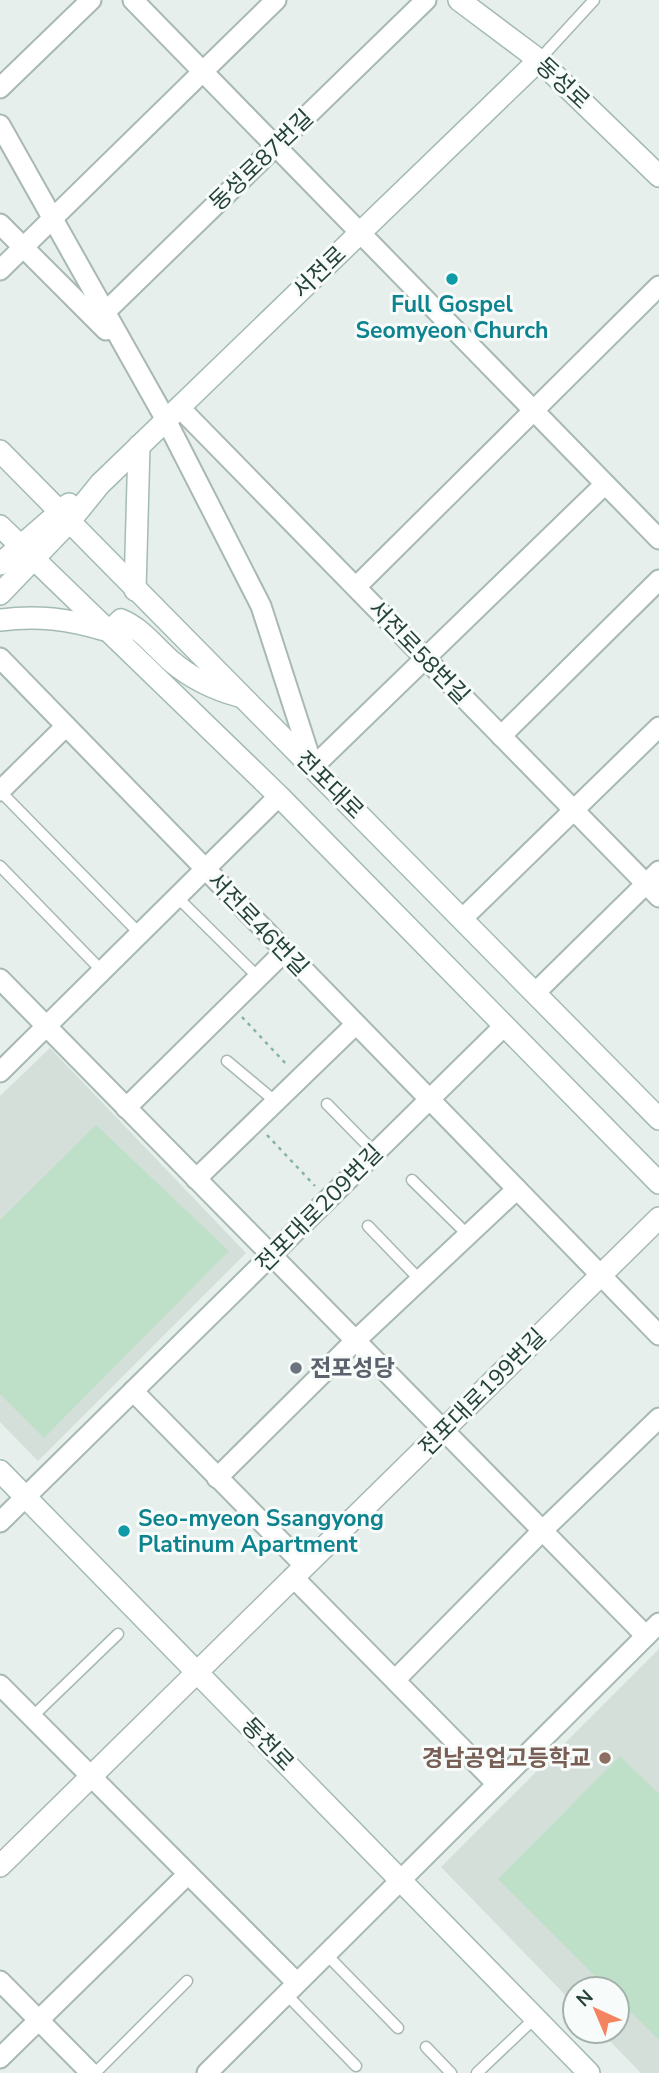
<svg xmlns="http://www.w3.org/2000/svg" width="659" height="2073" viewBox="0 0 659 2073" font-family="'Nunito Sans','Noto Sans KR',sans-serif">
	<style>
		.built { fill: #d4dfda }
		.garden { fill: #bfe0c8 }
		.lines { fill: none; stroke-linecap: round; stroke-linejoin: round }
		.service-casing { stroke: #a8b8b2; stroke-width: 13 }
		.minor-casing { stroke: #a8b8b2; stroke-width: 23 }
		.tertiary-casing { stroke: #a8b8b2; stroke-width: 24 }
		.secondary-casing { stroke: #a4bbb3; stroke-width: 24 }
		.path { stroke: #86b3a5; stroke-width: 2.5; stroke-dasharray: 3.5 5; stroke-linecap: butt }
		.service { stroke: #fff; stroke-width: 10 }
		.minor { stroke: #fff; stroke-width: 19 }
		.tertiary { stroke: #fff; stroke-width: 21 }
		.secondary { stroke: #fff; stroke-width: 21 }
		.culture-dot { fill: #0f9aa8; stroke: #f7fbf9; stroke-width: 2.5 }
		.worship-dot { fill: #6b7280; stroke: #f7fbf9; stroke-width: 2.5 }
		.education-dot { fill: #8d6e63; stroke: #f7fbf9; stroke-width: 2.5 }
		.labels { text-anchor: middle; stroke-width: 6; stroke-linejoin: round; paint-order: stroke }
		.street-label { font-size: 23px; fill: #24423a; stroke: #f7fbf9 }
		.culture-label { font-size: 23px; font-weight: bold; fill: #0d838f; stroke: #f7fbf9 }
		.worship-label { font-size: 23px; font-weight: bold; fill: #5b616d; stroke: #f7fbf9; text-anchor: start }
		.education-label { font-size: 23px; font-weight: bold; fill: #785e54; stroke: #f7fbf9; text-anchor: end }
	</style>
	<rect width="100%" height="100%" fill="#e6efeb"/>
	<g class="built">
		<polygon points="50,1048 246,1253 38,1461 0,1422 0,1096"/>
		<polygon points="659,1649 659,2073 641,2073 600,2031 617,2031 617,1989 575,1989 575,2005 441,1867"/>
	</g>
	<g class="garden">
		<polygon points="96,1125 229,1251 44,1438 0,1394 0,1220"/>
		<polygon points="620,1756 659,1794 659,2040 617,1998 617,1989 608,1989 498,1879"/>
	</g>
	<g class="lines">
		<g class="service-casing">
			<g id="service">
				<polyline points="539,60 594,0"/>
				<polyline points="0,791 140,934"/>
				<polyline points="0,866 102,971"/>
				<polyline points="177,897 258,977"/>
				<polyline points="227,1061 276,1102"/>
				<polyline points="327,1104 375,1153"/>
				<polyline points="412,1180 468,1235"/>
				<polyline points="368,1226 420,1280"/>
				<polyline points="32,1717 118,1634"/>
				<polyline points="326,1954 398,2028"/>
				<polyline points="286,1994 356,2066"/>
				<polyline points="426,2047 451,2073"/>
				<polyline points="95,2073 187,1981"/>
				<polyline points="477,2073 535,2018"/>
			</g>
		</g>
		<g class="minor-casing">
			<g id="minor">
				<polyline points="133,0 659,539"/>
				<polyline points="0,88 91,0"/>
				<polyline points="0,125 166,420 261,606 313,767 605,484"/>
				<polyline points="0,224 106,330"/>
				<polyline points="0,270 276,0"/>
				<polyline points="97,320 426,0"/>
				<polyline points="179,407 659,897"/>
				<polyline points="356,587 659,286"/>
				<polyline points="0,658 659,1335"/>
				<polyline points="501,736 659,580"/>
				<polyline points="0,791 66,726"/>
				<polyline points="462,919 659,727"/>
				<polyline points="0,979 646,1636"/>
				<polyline points="535,993 659,871"/>
				<polyline points="0,1072 279,796"/>
				<polyline points="126,1108 285,951"/>
				<polyline points="196,1179 356,1024"/>
				<polyline points="133,1391 305,1566"/>
				<polyline points="217,1478 355,1341 517,1189"/>
				<polyline points="0,1522 504,1026"/>
				<polyline points="293,1577 497,1784"/>
				<polyline points="395,1680 542,1531 659,1418"/>
				<polyline points="0,1685 297,1983"/>
				<polyline points="0,1981 91,2073"/>
				<polyline points="0,2058 188,1874"/>
				<polyline points="207,2073 659,1623"/>
			</g>
		</g>
		<g class="tertiary-casing">
			<polyline id="tertiary" points="0,1866 659,1218"/>
		</g>
		<g class="secondary-casing">
			<g id="secondary">
				<polyline points="459,0 539,60 659,176"/>
				<polyline points="0,451 659,1119"/>
				<polyline points="0,526 279,796 659,1183"/>
				<polyline points="0,564 69,504"/>
				<polyline points="135,590 139,446"/>
				<polyline points="0,594 70,521 100,484 539,60"/>
				<path d="M0,620C37,615 69,619 105,630"/>
				<path d="M123,644L115,626L121,620C141,628 155,647 171,661C192,679 213,689 239,696"/>
				<polyline points="0,1471 589,2073"/>
			</g>
		</g>
		<g class="path">
			<polyline points="242,1017 288,1066"/>
			<polyline points="267,1135 315,1186"/>
		</g>
		<use href="#service" class="service"/>
		<use href="#minor" class="minor"/>
		<use href="#tertiary" class="tertiary"/>
		<use href="#secondary" class="secondary"/>
	</g>
	<g class="culture-dot">
		<circle cx="452" cy="279" r="7"/>
		<circle cx="124" cy="1531" r="7"/>
	</g>
	<circle class="worship-dot" cx="296" cy="1368" r="7"/>
	<circle class="education-dot" cx="605" cy="1758" r="7"/>
	<g class="labels">
		<g class="street-label">
			<text transform="translate(563 83) rotate(43)" y="8">동성로</text>
			<text transform="translate(261 160) rotate(-44)" y="8">동성로87번길</text>
			<text transform="translate(319 272) rotate(-44)" y="8">서전로</text>
			<text transform="translate(419 652) rotate(46)" y="8">서전로58번길</text>
			<text transform="translate(330 785) rotate(45)" y="8">전포대로</text>
			<text transform="translate(258 924) rotate(46)" y="8">서전로46번길</text>
			<text transform="translate(319 1208) rotate(-45)" y="8">전포대로209번길</text>
			<text transform="translate(482 1392) rotate(-45)" y="8">전포대로199번길</text>
			<text transform="translate(268 1744) rotate(46)" y="8">동천로</text>
		</g>
		<g class="culture-label">
			<text x="452" y="312">Full Gospel<tspan x="452" dy="26">Seomyeon Church</tspan></text>
			<text x="138" y="1526" text-anchor="start">Seo-myeon Ssangyong<tspan x="138" dy="26">Platinum Apartment</tspan></text>
		</g>
		<g class="worship-label">
			<text x="310" y="1376">전포성당</text>
		</g>
		<g class="education-label">
			<text x="591" y="1766">경남공업고등학교</text>
		</g>
	</g>
	<g transform="translate(596 2010) rotate(316)"><circle r="33" fill="#f7fbf9" stroke="#a3b1ad" stroke-width="2"/>
	<path d="M0-5L12 26L0 18L-12 26Z" fill="#f4845f"/>
	<text y="-10" font-size="19" font-weight="bold" text-anchor="middle" fill="#24423a">N</text>
	</g>
</svg>
